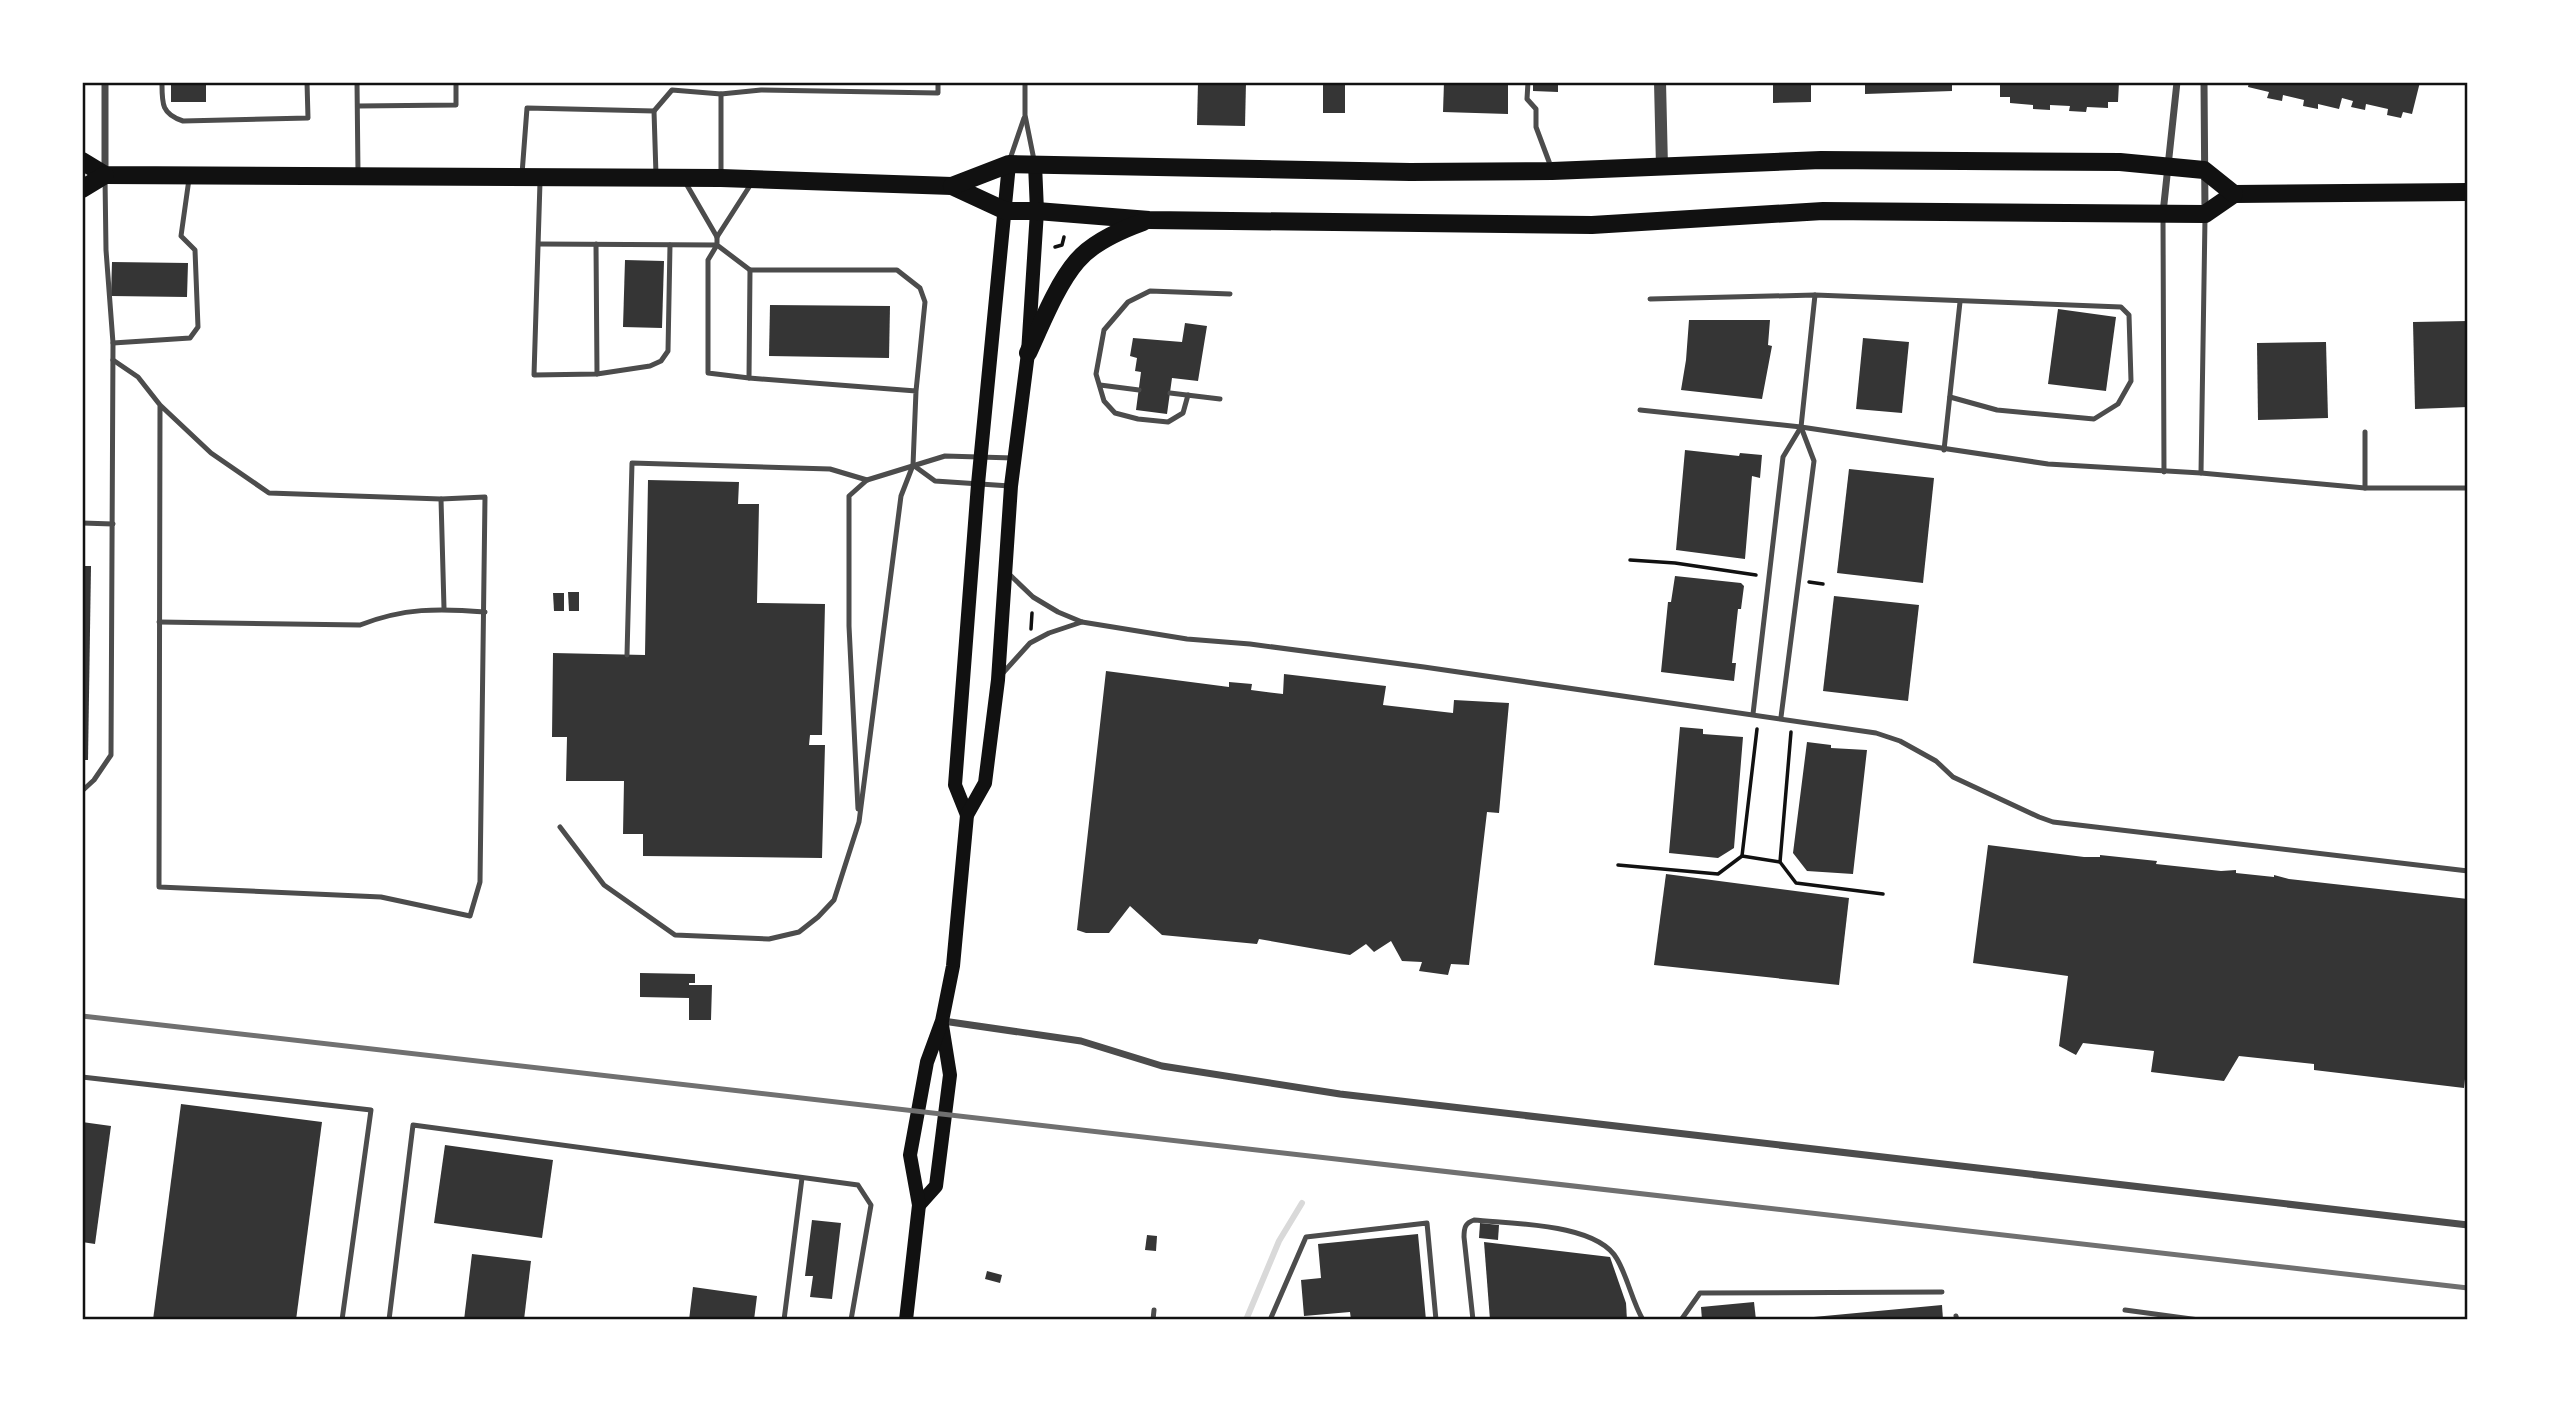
<svg xmlns="http://www.w3.org/2000/svg" width="2550" height="1402" viewBox="0 0 2550 1402" font-family="Cabin,sans-serif">
	<style>
		.lines { fill: none; stroke-linecap: round; stroke-linejoin: round }
		.stream { stroke: #d9d9d9; stroke-width: 6 }
		.building { fill: #353535 }
		.path { stroke: #111; stroke-width: 3.5 }
		.service { stroke: #4c4c4c; stroke-width: 5 }
		.minor { stroke: #4c4c4c; stroke-width: 7 }
		.tertiary { stroke: #4c4c4c; stroke-width: 12 }
		.secondary { stroke: #111; stroke-width: 14 }
		.primary { stroke: #111; stroke-width: 18 }
		.rail { stroke: #707070; stroke-width: 5 }
		.neatline { fill: none; stroke: #111; stroke-width: 2.5 }
	</style>
	<rect width="100%" height="100%" fill="#fff"/>
	<g class="lines">
		<polyline class="stream" points="1246,1320 1279,1241 1302,1203"/>
	</g>
	<g class="building">
		<rect x="171" y="82" width="35" height="20"/>
		<polygon points="1198,82 1246,82 1245,126 1197,125"/>
		<rect x="1323" y="82" width="22" height="31"/>
		<polygon points="1444,82 1508,82 1508,114 1443,112"/>
		<polygon points="1533,82 1558,82 1558,92 1533,91"/>
		<polygon points="1773,82 1811,82 1811,102 1773,103"/>
		<polygon points="1865,82 1952,82 1952,91 1865,94"/>
		<polygon points="2000,82 2119,82 2118,102 2108,102 2108,108 2087,107 2086,112 2069,111 2070,106 2050,105 2050,110 2033,109 2033,105 2010,103 2010,97 2000,97"/>
		<polygon points="2249,82 2420,82 2412,114 2403,112 2401,118 2387,115 2388,109 2366,104 2365,110 2351,107 2353,101 2342,98 2339,109 2318,104 2318,109 2303,106 2304,100 2283,95 2282,101 2267,98 2269,92 2248,87"/>
		<polygon points="625,260 664,261 662,328 623,327"/>
		<polygon points="112,262 188,263 187,297 111,296"/>
		<polygon points="770,305 890,306 889,358 769,356"/>
		<polygon points="2058,309 2116,317 2106,391 2048,384"/>
		<polygon points="1689,320 1770,320 1768,345 1772,346 1762,399 1681,390 1686,360"/>
		<polygon points="2468,321 2468,407 2415,409 2413,322"/>
		<polygon points="1185,323 1207,326 1198,381 1172,378 1167,414 1136,410 1141,372 1135,371 1137,358 1130,356 1133,338 1182,342"/>
		<polygon points="1863,338 1909,342 1902,413 1856,409"/>
		<polygon points="2326,342 2328,418 2258,420 2257,343"/>
		<polygon points="1685,450 1739,456 1740,453 1762,455 1760,478 1752,476 1745,559 1676,550"/>
		<polygon points="1849,469 1934,478 1923,583 1837,573"/>
		<polygon points="648,480 739,482 738,504 759,504 757,603 825,604 822,735 810,735 809,745 825,745 822,858 643,856 643,834 623,834 624,781 566,781 567,737 552,737 553,653 645,655"/>
		<polygon points="82,566 91,566 88,760 82,760"/>
		<polygon points="1675,576 1741,583 1744,586 1741,609 1738,609 1732,663 1736,663 1734,681 1661,672 1668,602 1671,602"/>
		<polygon points="568,592 579,592 579,611 569,611"/>
		<polygon points="553,593 564,593 564,611 554,611"/>
		<polygon points="1834,596 1919,605 1908,701 1823,691"/>
		<polygon points="1106,671 1229,687 1229,682 1252,684 1251,690 1283,694 1284,674 1386,686 1383,705 1453,713 1454,700 1509,703 1499,813 1487,812 1469,965 1451,964 1448,975 1419,971 1422,962 1402,961 1391,941 1374,952 1366,944 1350,955 1259,939 1257,944 1162,935 1130,906 1109,933 1086,933 1077,930"/>
		<polygon points="1680,727 1703,729 1703,734 1743,737 1734,848 1718,858 1669,853"/>
		<polygon points="1807,742 1831,745 1831,748 1867,750 1853,874 1807,871 1793,853"/>
		<polygon points="1988,845 2084,857 2100,857 2100,855 2157,861 2156,864 2221,871 2236,870 2236,873 2274,877 2274,875 2289,879 2468,899 2468,1070 2466,1070 2464,1088 2314,1070 2314,1064 2239,1056 2224,1081 2151,1072 2154,1051 2083,1043 2076,1055 2059,1046 2068,976 1973,963"/>
		<polygon points="1666,874 1849,898 1839,985 1654,965"/>
		<polygon points="640,973 695,974 695,983 689,983 689,985 712,985 711,1020 689,1020 689,998 640,997"/>
		<polygon points="181,1104 322,1122 296,1320 153,1320"/>
		<polygon points="82,1122 111,1126 95,1244 82,1242"/>
		<polygon points="445,1145 553,1160 542,1238 434,1223"/>
		<polygon points="812,1220 841,1223 832,1299 810,1297 813,1276 805,1276"/>
		<polygon points="1480,1223 1499,1225 1498,1240 1479,1238"/>
		<polygon points="1418,1234 1426,1320 1351,1320 1350,1312 1304,1316 1301,1280 1321,1278 1318,1244"/>
		<polygon points="1147,1235 1157,1236 1156,1251 1145,1250"/>
		<polygon points="1484,1242 1610,1257 1626,1303 1627,1320 1490,1320"/>
		<polygon points="472,1254 531,1261 524,1320 464,1320"/>
		<polygon points="987,1271 1002,1275 1000,1283 985,1279"/>
		<polygon points="693,1287 757,1296 754,1320 689,1320"/>
		<polygon points="1754,1302 1756,1320 1702,1320 1701,1307"/>
		<polygon points="1942,1305 1943,1320 1803,1320 1803,1318"/>
	</g>
	<g class="lines">
		<g class="path">
			<polyline points="1055,247 1062,245 1064,237"/>
			<polyline points="1630,560 1675,563 1756,575"/>
			<polyline points="1809,582 1823,584"/>
			<polyline points="1031,629 1032,613"/>
			<polyline points="1742,856 1757,729"/>
			<polyline points="1780,862 1791,732"/>
			<polyline points="1618,865 1718,874 1742,856 1780,862 1796,883 1883,894"/>
		</g>
		<g class="service">
			<path d="M162,82C162,103 161,114 183,121L308,118L307,82"/>
			<polyline points="357,82 358,173"/>
			<polyline points="1025,82 1025,115 1034,160"/>
			<polyline points="1528,82 1527,99 1536,109 1536,127 1551,167"/>
			<polyline points="721,94 721,174"/>
			<polyline points="358,106 456,105 456,82"/>
			<polyline points="654,111 672,90 721,94 761,90 938,93 938,82"/>
			<polyline points="1009,162 1024,118"/>
			<polyline points="522,174 527,108 654,111 656,175"/>
			<polyline points="684,180 717,237 717,245 750,270"/>
			<polyline points="540,182 534,375 597,374 596,244"/>
			<polyline points="2163,217 2164,472"/>
			<polyline points="717,237 751,184"/>
			<polyline points="539,244 717,245 708,260 708,373 749,378"/>
			<polyline points="1650,299 1815,295 2121,307 2129,315 2131,381 2118,404 2094,419 1997,410 1950,397"/>
			<polyline points="113,343 190,338 198,327 195,250 181,236 189,179"/>
			<polyline points="113,360 138,377 160,405 211,453 269,493 441,499 485,497 480,882 470,916 381,897 159,887 160,405"/>
			<polyline points="597,374 650,366 661,361 668,351 670,245"/>
			<polyline points="1100,385 1139,390"/>
			<polyline points="1170,393 1220,399"/>
			<polyline points="1188,395 1183,413 1168,422 1138,419 1115,413 1104,401 1096,374 1104,330 1128,302 1150,291 1230,294"/>
			<polyline points="1640,410 1801,427 2048,464 2201,473 2365,488 2468,488"/>
			<polyline points="2365,432 2365,488"/>
			<polyline points="1944,450 1960,302"/>
			<polyline points="913,465 935,481 1010,486"/>
			<polyline points="2201,473 2205,218"/>
			<polyline points="441,499 444,608"/>
			<polyline points="82,523 113,524"/>
			<polyline points="1008,573 1033,597 1058,612 1082,622 1187,639 1250,644 1424,667 1876,733 1900,741 1936,761 1953,777 2039,817 2053,822 2468,871"/>
			<path d="M159,622L360,625C403,608 439,608 485,612"/>
			<polyline points="627,655 632,463 830,469 867,480"/>
			<polyline points="1002,674 1030,643 1049,633 1082,622"/>
			<polyline points="1753,714 1783,457 1801,427 1815,295"/>
			<polyline points="1781,717 1814,461 1801,427"/>
			<polyline points="82,791 94,780 111,755 113,343 106,250 105,178"/>
			<polyline points="858,809 849,626 849,496 867,480 945,456 1013,458"/>
			<polyline points="560,827 604,885 675,935 769,939 799,932 818,917 834,900 859,822 901,496 913,465 916,391 925,302 920,288 897,270 750,270 749,378 916,391"/>
			<polyline points="82,1077 371,1110 342,1320"/>
			<polyline points="2125,1310 2199,1320"/>
			<polyline points="1956,1316 1957,1320"/>
			<polyline points="389,1320 413,1125 858,1185 871,1205 851,1320"/>
			<polyline points="784,1320 802,1178"/>
			<polyline points="1153,1320 1154,1310"/>
			<polyline points="1270,1320 1306,1237 1427,1223 1436,1320"/>
			<path d="M1473,1320L1464,1237C1464,1228 1465,1223 1474,1220C1512,1224 1597,1223 1617,1259C1628,1278 1632,1301 1643,1320"/>
			<polyline points="1681,1320 1700,1293 1942,1292"/>
		</g>
		<g class="minor">
			<polyline points="105,82 105,174"/>
			<polyline points="2204,82 2205,213"/>
			<polyline points="2163,213 2177,82"/>
			<polyline points="943,1021 1081,1041 1162,1066 1340,1094 2468,1225"/>
		</g>
		<polyline class="tertiary" points="1660,82 1662,167"/>
		<g class="secondary">
			<polyline points="967,815 955,785 978,484 1009,164"/>
			<polyline points="919,1205 936,1186 950,1075 942,1025"/>
			<polyline points="906,1320 919,1205 910,1155 927,1062 942,1021 953,966 967,815 985,783 998,680 1011,486 1028,353 1037,211 1035,164"/>
		</g>
		<g class="primary">
			<polyline points="82,161 105,175 721,178 952,186 1006,211 1037,211 1149,220 1592,225 1823,211 2205,214 2234,194 2468,192"/>
			<polyline points="952,186 1009,164 1410,172 1552,171 1821,160 2120,162 2204,170 2234,194"/>
			<polyline points="82,189 105,175"/>
			<path d="M1028,353C1041,325 1057,284 1077,261C1093,242 1121,230 1143,222"/>
		</g>
		<polyline class="rail" points="82,1016 2468,1288"/>
	</g>
	<rect width="2550" height="1402" fill="none" stroke="#ffffff" stroke-width="168"/>
	<rect x="84" y="84" width="2382" height="1234" class="neatline"/>
</svg>
